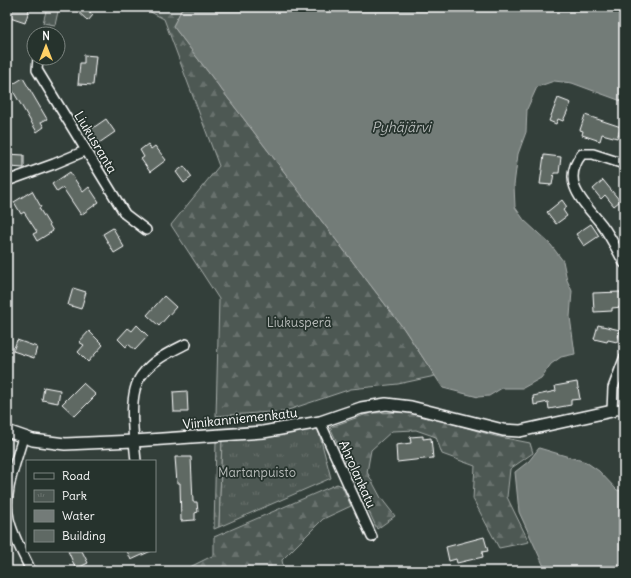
<svg xmlns="http://www.w3.org/2000/svg" width="631" height="578" viewBox="0 0 631 578" font-family="Delius,sans-serif">
	<style>
		.forest { fill: url(#forest-firs); stroke: #a6aca9 }
		.park { fill: url(#park-tufts); stroke: #a6aca9 }
		.water { fill: #737b78; stroke: #abb0ae }
		.building { fill: #5f6964; stroke: #fff }
		.lines { fill: none; stroke-linecap: round; stroke-linejoin: round }
		.minor-casing { stroke: #fff; stroke-width: 12 }
		.tertiary-casing { stroke: #fff; stroke-width: 14 }
		.minor { stroke: #26332d; stroke-width: 9 }
		.tertiary { stroke: #26332d; stroke-width: 11 }
		.labels { text-anchor: middle; stroke-width: 3.5; stroke-linejoin: round; paint-order: stroke }
		.street-label { font-size: 13px; fill: #fff; stroke: #26332d }
		.park-label { font-size: 13px; fill: #b8bcba; stroke: #26332d }
		.water-label { font-size: 14px; font-style: italic; fill: #b9bdbc; stroke: #26332d }
	</style>
	<defs>
		<pattern id="forest-firs" width="22" height="20" patternUnits="userSpaceOnUse"><rect width="22" height="20" fill="#4d5853"/><path d="M5 1l3.5 6h-7zM16 11l3.5 6h-7z" fill="#68716d"/></pattern>
		<pattern id="park-tufts" width="24" height="20" patternUnits="userSpaceOnUse"><rect width="24" height="20" fill="#4d5853"/><path d="M3 7l-1-3M5 7V3M7 7l1-3M15 17l-1-3M17 17v-4M19 17l1-3" fill="none" stroke="#68716d"/></pattern>
	</defs>
	<rect width="100%" height="100%" fill="#333f3a"/>
	<filter id="ink" filterUnits="userSpaceOnUse"><feTurbulence type="fractalNoise" baseFrequency=".025" numOctaves="2"/><feDisplacementMap in="SourceGraphic" scale="8" xChannelSelector="R" yChannelSelector="G"/><feConvolveMatrix kernelMatrix="1 2 1 2 8 2 1 2 1" color-interpolation-filters="sRGB"/></filter>
	<g filter="url(#ink)">
		<g class="forest">
			<polygon points="47,7 59,7 55,25 43,23"/>
			<polygon points="141,7 183,7 173,26 404,329 435,376 398,384 351,389 285,411 216,416 219,299 171,225 219,166 164,19"/>
			<polygon points="413,412 495,436 530,443 533,453 510,469 507,497 529,542 499,548 473,499 475,466 442,454 436,437 416,430 392,431 371,450 367,472 381,498 395,516 377,529 330,427 370,413"/>
			<polygon points="222,440 219,527 214,529 216,442"/>
			<polygon points="337,484 342,486 351,506 323,519 282,560 284,571 182,571 214,555 214,537"/>
		</g>
		<polygon class="park" points="318,429 331,478 219,527 222,440"/>
		<g class="water">
			<polygon points="183,7 624,7 624,102 572,83 554,81 537,87 527,109 526,132 518,154 514,185 515,207 524,220 551,245 563,261 567,280 572,291 570,317 575,354 561,357 551,364 541,378 523,388 502,388 489,396 478,397 443,388 404,329 173,26"/>
			<polygon points="539,448 586,462 599,471 617,490 624,491 624,571 546,571 519,512 515,472 529,461"/>
		</g>
		<g class="building">
			<polygon points="7,7 30,7 25,23 7,17"/>
			<polygon points="73,7 93,7 89,11 93,15 88,21"/>
			<polygon points="84,55 96,56 93,85 78,84 80,63 84,63"/>
			<polygon points="23,78 47,119 41,122 44,127 37,132 10,86"/>
			<polygon points="558,98 571,103 563,121 558,119 556,124 549,121"/>
			<polygon points="585,115 621,127 617,138 602,134 600,141 582,135 583,131 580,130"/>
			<polygon points="106,119 115,132 99,143 90,130"/>
			<polygon points="148,144 151,149 155,146 166,160 150,172 141,159 144,157 140,150"/>
			<polygon points="7,154 24,155 24,168 9,167 10,163 7,163"/>
			<polygon points="544,155 561,157 559,173 554,173 552,185 540,184"/>
			<polygon points="184,166 192,177 184,183 176,172"/>
			<polygon points="70,172 83,192 89,187 99,202 81,215 63,188 57,192 52,184"/>
			<polygon points="603,180 620,201 614,206 605,195 601,199 593,189"/>
			<polygon points="32,191 41,207 39,208 53,231 37,241 33,234 37,232 24,212 21,214 14,202"/>
			<polygon points="562,200 567,207 563,210 567,216 556,224 547,212"/>
			<polygon points="591,224 599,236 584,246 576,234"/>
			<polygon points="113,228 124,247 114,253 103,234"/>
			<polygon points="73,288 86,292 81,309 68,305"/>
			<polygon points="621,292 622,307 612,308 612,311 594,312 593,293"/>
			<polygon points="164,296 176,307 159,326 147,315"/>
			<polygon points="137,325 148,336 135,350 128,344 126,347 118,339 128,328 132,331"/>
			<polygon points="598,325 620,330 617,342 608,340 607,342 594,339"/>
			<polygon points="89,331 103,345 88,362 78,352 84,345 79,342"/>
			<polygon points="17,340 37,347 34,358 13,351"/>
			<polygon points="577,382 580,399 571,400 571,405 549,409 548,402 534,405 533,396 556,391 555,386"/>
			<polygon points="83,383 96,395 75,416 62,404"/>
			<polygon points="44,387 60,390 58,403 42,400"/>
			<polygon points="187,391 188,412 174,412 173,392"/>
			<polygon points="423,436 423,439 431,438 433,458 397,462 396,445 411,443 410,437"/>
			<polygon points="175,457 191,457 193,502 197,502 198,512 195,513 195,520 181,521 180,483 177,483"/>
			<polygon points="484,537 488,551 482,552 483,557 457,563 456,559 449,561 446,547"/>
			<polygon points="68,551 82,551 88,563 76,569"/>
			<polygon points="127,551 151,551 131,560"/>
		</g>
		<g class="lines">
			<g class="minor-casing">
				<g id="minor">
					<polyline points="38,58 37,70 125,214 146,230"/>
					<path d="M624,164L593,154H582C559,183 585,203 602,225C611,237 617,250 624,263"/>
					<polyline points="7,181 54,164 85,151"/>
					<polyline points="624,359 613,388 612,411 624,408"/>
					<polyline points="320,422 372,537"/>
					<path d="M23,437C16,463 3,492 9,519C13,537 24,555 31,571"/>
					<path d="M136,461C134,439 127,395 141,376C152,360 170,352 186,344"/>
				</g>
			</g>
			<g class="tertiary-casing">
				<polyline id="tertiary" points="7,431 33,440 65,444 134,441 263,432 320,422 361,408 386,404 411,407 503,430 520,431 612,411"/>
			</g>
			<use href="#minor" class="minor"/>
			<use href="#tertiary" class="tertiary"/>
		</g>
	</g>
	<g class="labels">
		<g class="street-label">
			<text transform="translate(96 142) rotate(59)" y="5">Liukusranta</text>
			<text transform="translate(240 418) rotate(-6)" y="5">Viinikanniemenkatu</text>
			<text transform="translate(358 474) rotate(66)" y="5">Ahrolankatu</text>
		</g>
		<g class="park-label">
			<text x="299" y="327">Liukusperä</text>
			<text x="257" y="477">Martanpuisto</text>
		</g>
		<g class="water-label">
			<text x="401" y="132">Pyhäjärvi</text>
		</g>
	</g>
	<rect width="631" height="578" fill="none" stroke="#26332d" stroke-width="24"/>
	<rect x="12" y="12" width="607" height="554" fill="none" stroke="#fff" stroke-width="1.5" filter="url(#ink)"/>
	<rect x="26" y="460" width="130" height="92" fill="#26332d" stroke="#7d8581"/>
	<rect x="34" y="473" width="20" height="6" fill="#26332d" stroke="#7d8581"/>
	<text x="62" y="480" font-size="12" fill="#ffffff">Road</text>
	<rect x="34" y="490" width="20" height="12" fill="url(#park-tufts)" stroke="#7d8581"/>
	<text x="62" y="500" font-size="12" fill="#ffffff">Park</text>
	<rect x="34" y="510" width="20" height="12" fill="#737b78" stroke="#7d8581"/>
	<text x="62" y="520" font-size="12" fill="#ffffff">Water</text>
	<rect x="34" y="530" width="20" height="12" fill="#5f6964" stroke="#7d8581"/>
	<text x="62" y="540" font-size="12" fill="#ffffff">Building</text>
	<g transform="translate(46 46)"><circle r="19" fill="#26332d" stroke="#7d8581"/>
	<path d="M0-3L7 15L0 10L-7 15Z" fill="#ffd166"/>
	<text y="-6" font-size="11" font-weight="bold" text-anchor="middle" fill="#ffffff">N</text>
	</g>
</svg>
